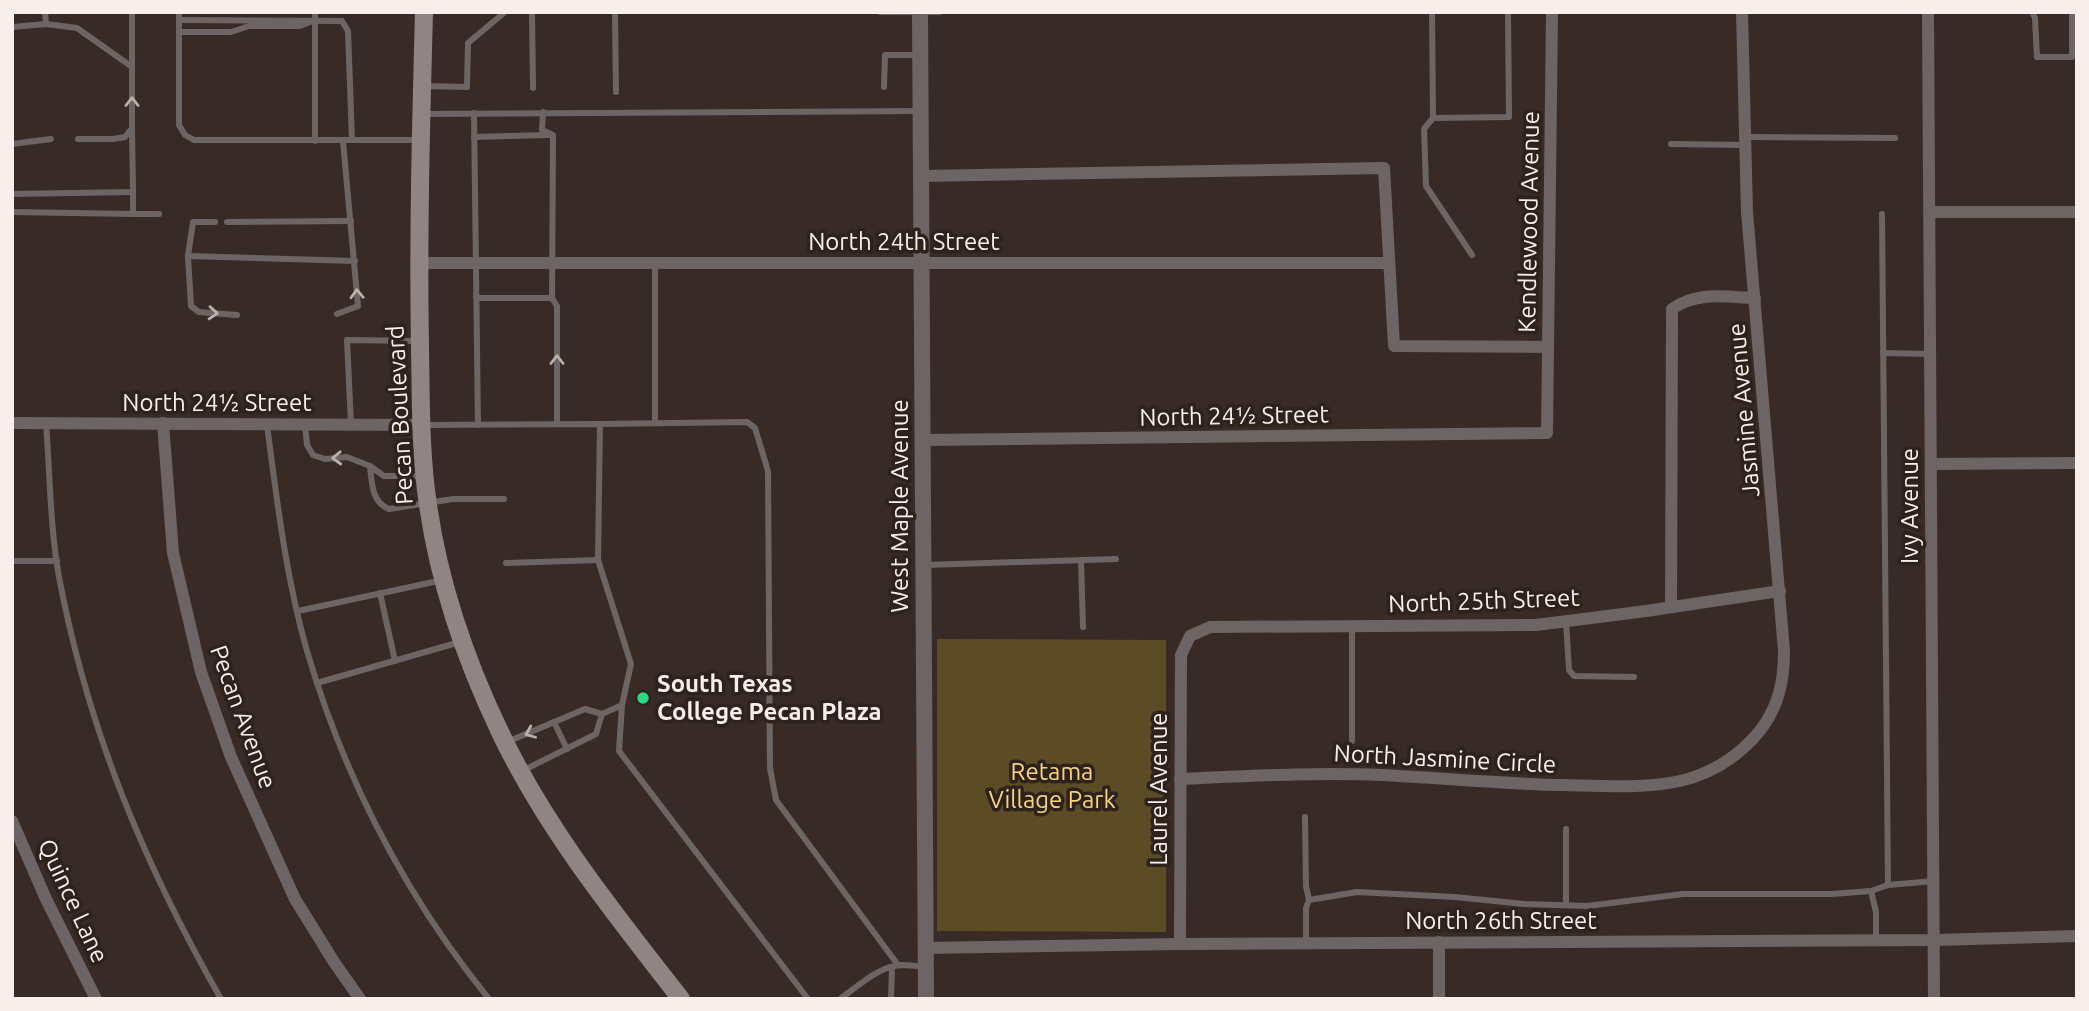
<svg xmlns="http://www.w3.org/2000/svg" width="2089" height="1011" viewBox="0 0 2089 1011" font-family="Ubuntu,sans-serif">
	<style>
		.green { fill: #5b4c25 }
		.lines { fill: none; stroke-linecap: round; stroke-linejoin: round }
		.service { stroke: #6d6565; stroke-width: 6 }
		.minor { stroke: #6d6565; stroke-width: 12 }
		.tertiary { stroke: #6d6565; stroke-width: 16 }
		.secondary { stroke: #908484; stroke-width: 18 }
		.oneway { stroke: #b9b1af }
		.poi-dot { fill: #2bd884; stroke: #2e221d; stroke-width: 2.5 }
		.labels { text-anchor: middle; stroke-width: 7; stroke-linejoin: round; paint-order: stroke }
		.street-label { font-size: 24px; fill: #f8efec; stroke: #2e221d }
		.poi-label { font-size: 24px; font-weight: bold; fill: #f8efec; stroke: #2e221d; text-anchor: start }
		.park-label { font-size: 24px; fill: #f7d37c; stroke: #2e221d }
	</style>
	<rect width="100%" height="100%" fill="#382b27"/>
	<polygon class="green" points="937,639 1166,640 1166,932 937,931"/>
	<g class="lines">
		<g class="service">
			<polyline points="179,12 179,125 185,135 194,140 418,140"/>
			<polyline points="532,12 533,88"/>
			<polyline points="615,12 616,92"/>
			<polyline points="880,12 940,12"/>
			<polyline points="1432,12 1433,118 1509,117 1508,12"/>
			<polyline points="2032,12 2035,18 2037,57 2072,57 2072,12"/>
			<polyline points="179,20 342,21 348,31 352,140"/>
			<polyline points="46,24 77,28 132,67"/>
			<polyline points="12,27 46,24 45,12"/>
			<polyline points="179,32 231,32 249,26 300,26 310,22"/>
			<polyline points="424,86 467,87 468,43 505,12"/>
			<polyline points="884,87 885,55 918,55"/>
			<polyline points="543,112 542,130 553,135 552,298 557,306 557,424"/>
			<polyline points="474,113 478,425"/>
			<polyline points="424,114 921,111"/>
			<polyline points="1433,118 1424,129 1426,186 1472,255"/>
			<polyline points="474,137 549,135"/>
			<polyline points="1745,137 1895,138"/>
			<polyline points="78,139 113,139 125,137 132,128 132,12"/>
			<polyline points="315,141 315,12"/>
			<polyline points="12,144 51,139"/>
			<polyline points="1671,144 1745,145"/>
			<polyline points="12,194 133,192 132,128"/>
			<polyline points="12,212 133,214 133,192"/>
			<polyline points="133,214 159,214"/>
			<polyline points="1882,214 1888,885"/>
			<polyline points="215,222 193,222 188,256 191,306 199,312 237,315"/>
			<polyline points="227,222 351,221"/>
			<polyline points="188,256 355,261"/>
			<polyline points="476,298 552,298"/>
			<polyline points="337,314 358,306 343,141"/>
			<polyline points="1883,353 1930,354"/>
			<path d="M46,423C50,474 50,527 59,577C88,730 144,864 221,999"/>
			<polyline points="655,423 655,263"/>
			<polyline points="600,424 747,422 755,428 768,471 770,768 776,800 898,965"/>
			<path d="M267,425C277,501 286,578 307,651C345,780 404,894 489,999"/>
			<polyline points="305,425 307,445 313,455 325,459 347,457 370,466 384,476 422,476"/>
			<polyline points="351,425 347,340 418,341"/>
			<polyline points="424,425 600,424 598,560 631,664 622,705 619,751 808,999"/>
			<path d="M370,466C372,482 371,502 389,509L453,499H504"/>
			<polyline points="1081,560 1083,627"/>
			<polyline points="12,561 57,561"/>
			<polyline points="506,563 598,560"/>
			<polyline points="925,565 1116,559"/>
			<polyline points="380,593 395,661"/>
			<polyline points="298,611 443,580"/>
			<polyline points="1566,621 1569,670 1574,676 1634,677"/>
			<polyline points="317,683 460,642"/>
			<polyline points="554,722 567,749"/>
			<polyline points="1352,741 1352,626"/>
			<polyline points="507,742 585,709 602,714 622,705"/>
			<polyline points="522,771 596,734 602,714"/>
			<polyline points="1305,817 1306,886 1309,900"/>
			<polyline points="1871,891 1876,912 1876,941"/>
			<polyline points="1566,905 1566,829"/>
			<polyline points="1306,943 1306,908 1309,900 1357,892 1455,897 1524,904 1587,906 1683,894 1832,894 1871,891 1888,885 1934,881"/>
			<path d="M840,999C857,987 879,966 901,965C909,965 917,966 925,967"/>
			<polyline points="891,999 892,967"/>
		</g>
		<g class="minor">
			<polyline points="1928,12 1934,999"/>
			<polyline points="922,176 1384,168 1394,346 1548,347"/>
			<polyline points="1930,212 2077,212"/>
			<polyline points="418,263 1389,263"/>
			<polyline points="12,423 421,425"/>
			<polyline points="163,423 173,553 201,672 231,757 295,899 334,962 360,999"/>
			<polyline points="922,440 1547,433 1552,12"/>
			<polyline points="1931,464 2077,463"/>
			<path d="M1671,607L1672,309C1697,291 1725,297 1755,298"/>
			<path d="M1180,779C1248,776 1315,772 1382,775C1443,778 1503,784 1563,785C1601,786 1642,789 1680,781C1724,771 1767,737 1779,693C1783,679 1784,665 1784,651L1747,212L1742,12"/>
			<polyline points="12,821 46,899 96,999"/>
			<polyline points="1439,942 1439,999"/>
			<polyline points="1180,944 1181,655 1190,636 1210,627 1536,625 1646,611 1780,591"/>
			<polyline points="925,948 1180,944 1935,940 2077,936"/>
		</g>
		<polyline class="tertiary" points="920,12 926,999"/>
		<path class="secondary" d="M424,12C421,124 418,235 420,346C421,399 420,452 428,505C439,582 466,661 500,732C546,829 615,914 681,999"/>
	</g>
	<defs><path id="oneway-chevron" d="M-2-3.5L2.5 0L-2 3.5" fill="none" stroke-width="1.6" stroke-linecap="round" stroke-linejoin="round" transform="scale(1.75)"/></defs>
	<g class="oneway">
		<use href="#oneway-chevron" transform="translate(132 102) rotate(-90)"/>
		<use href="#oneway-chevron" transform="translate(357 294) rotate(-92)"/>
		<use href="#oneway-chevron" transform="translate(213 313) rotate(4)"/>
		<use href="#oneway-chevron" transform="translate(557 360) rotate(-90)"/>
		<use href="#oneway-chevron" transform="translate(337 458) rotate(178)"/>
		<use href="#oneway-chevron" transform="translate(530 733) rotate(157)"/>
	</g>
	<circle class="poi-dot" cx="643" cy="698" r="7"/>
	<g class="labels">
		<g class="street-label">
			<text transform="translate(1529 222) rotate(-89)" y="8">Kendlewood Avenue</text>
			<text x="904" y="250">North 24th Street</text>
			<text x="217" y="411">North 24½ Street</text>
			<text transform="translate(1744 410) rotate(-95)" y="8">Jasmine Avenue</text>
			<text transform="translate(400 415) rotate(-93)" y="8">Pecan Boulevard</text>
			<text transform="translate(1234 416) rotate(-1)" y="8">North 24½ Street</text>
			<text transform="translate(900 506) rotate(-90)" y="8">West Maple Avenue</text>
			<text transform="translate(1910 506) rotate(-90)" y="8">Ivy Avenue</text>
			<text transform="translate(1484 601) rotate(-2)" y="8">North 25th Street</text>
			<text transform="translate(243 717) rotate(70)" y="8">Pecan Avenue</text>
			<text transform="translate(1445 759) rotate(3)" y="8">North Jasmine Circle</text>
			<text transform="translate(1159 789) rotate(-90)" y="8">Laurel Avenue</text>
			<text transform="translate(73 901) rotate(65)" y="8">Quince Lane</text>
			<text x="1501" y="929">North 26th Street</text>
		</g>
		<g class="poi-label">
			<text x="657" y="692">South Texas<tspan x="657" dy="28">College Pecan Plaza</tspan></text>
		</g>
		<g class="park-label">
			<text x="1052" y="780">Retama<tspan x="1052" dy="28">Village Park</tspan></text>
		</g>
	</g>
	<rect width="2089" height="1011" fill="none" stroke="#f8efec" stroke-width="28"/>
</svg>
